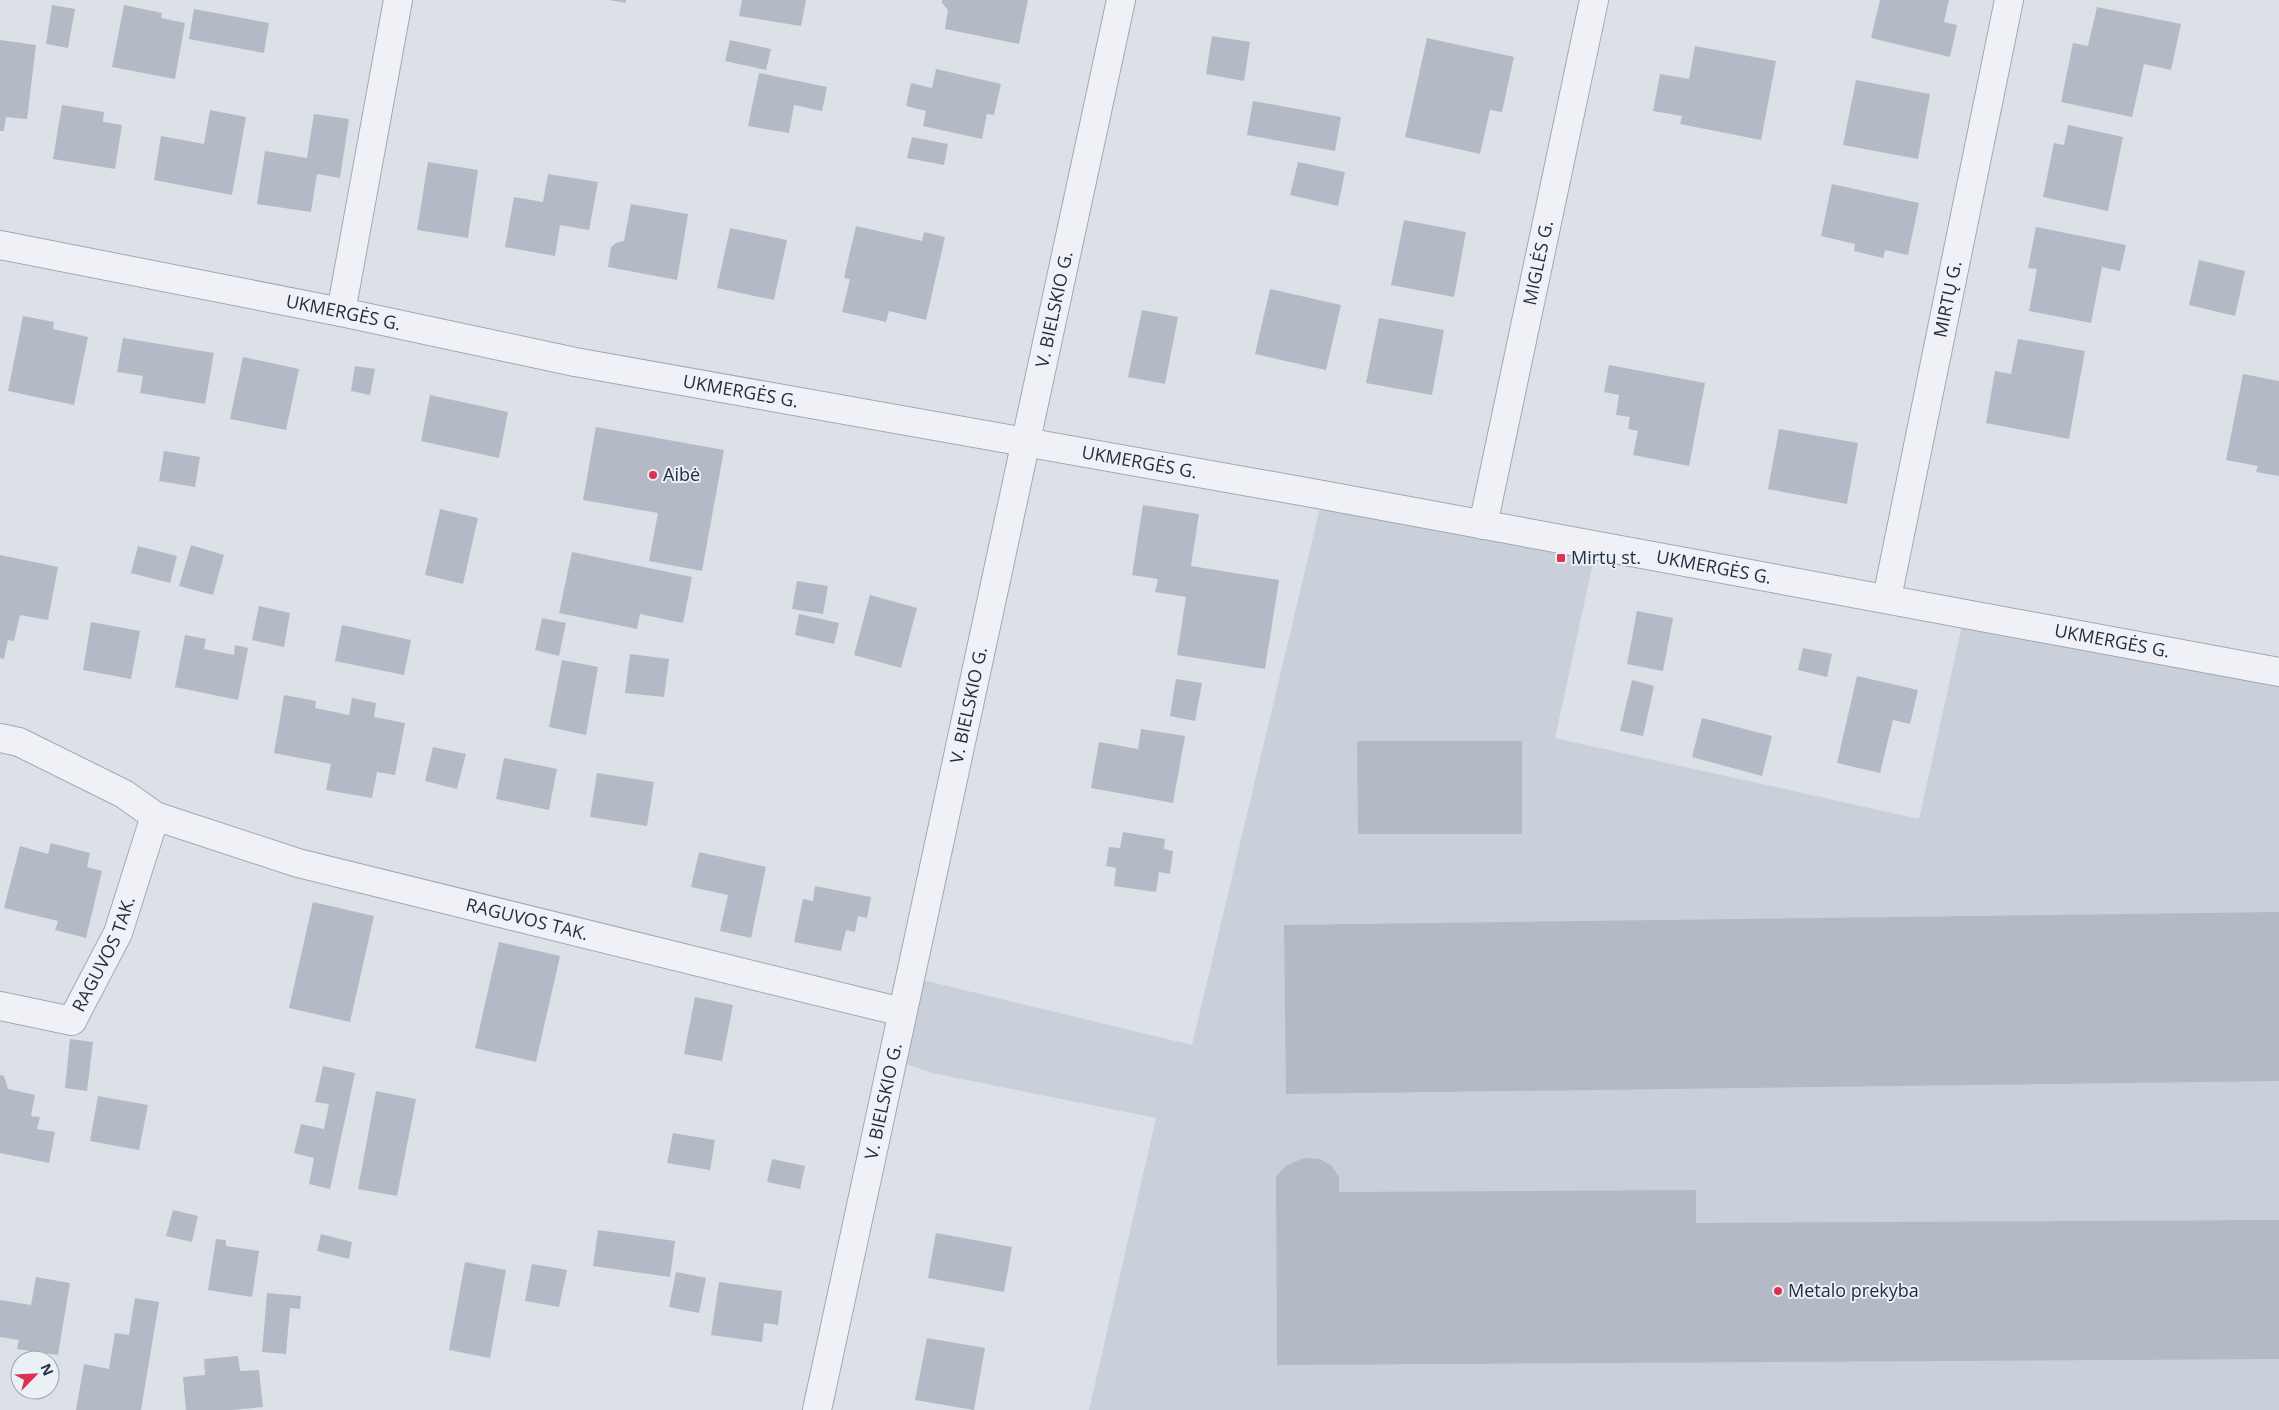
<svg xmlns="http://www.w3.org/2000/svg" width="2279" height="1410" viewBox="0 0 2279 1410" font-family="'Open Sans',sans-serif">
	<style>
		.built { fill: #cad0da }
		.building { fill: #b3bac5 }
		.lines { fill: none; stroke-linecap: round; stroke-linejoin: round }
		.minor-casing { stroke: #a1a8b2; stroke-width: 30 }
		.minor { stroke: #eff1f6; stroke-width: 28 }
		.poi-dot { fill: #dc324b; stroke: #ebf0f6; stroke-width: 2 }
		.labels { text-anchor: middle; stroke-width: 4; stroke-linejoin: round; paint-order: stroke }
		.street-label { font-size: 18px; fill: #242e40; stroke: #ebf0f6 }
		.poi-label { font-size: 18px; fill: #242e40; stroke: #ebf0f6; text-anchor: start }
	</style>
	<rect width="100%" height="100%" fill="#dce1e8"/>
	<polygon class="built" points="1323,495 1597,545 1555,738 1919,819 1965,612 2279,672 2279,1410 1089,1410 1156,1118 932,1073 892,1059 910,977 1192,1045"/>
	<g class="building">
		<polygon points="609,0 626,0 626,3"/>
		<polygon points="742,0 806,0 801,26 739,16"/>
		<polygon points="942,0 1028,0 1019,44 945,29 948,10 942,3"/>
		<polygon points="1880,0 1949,0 1944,22 1957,25 1950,57 1871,38"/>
		<polygon points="52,5 75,9 68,48 46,44"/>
		<polygon points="124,5 162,13 161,18 185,23 175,79 112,67"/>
		<polygon points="2097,7 2181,24 2171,70 2144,64 2132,117 2061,102 2073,43 2088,46"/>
		<polygon points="194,9 269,23 264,53 189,39"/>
		<polygon points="1212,36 1250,42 1244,81 1206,74"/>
		<polygon points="1427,38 1514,57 1502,112 1490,110 1480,154 1405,137"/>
		<polygon points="0,40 36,45 27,119 6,117 4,131 0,131"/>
		<polygon points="730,40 771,49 766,70 725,61"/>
		<polygon points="1695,46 1776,61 1761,140 1680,124 1682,116 1653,111 1660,74 1689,79"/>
		<polygon points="936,69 1001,84 994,115 987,114 982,139 923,126 926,111 906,106 911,83 932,88"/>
		<polygon points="759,73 827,87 822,111 794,105 789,133 748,126"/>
		<polygon points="1856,80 1930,94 1918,159 1843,145"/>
		<polygon points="1253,101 1341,117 1335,151 1247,135"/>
		<polygon points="62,105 104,112 103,122 122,125 115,169 53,159"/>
		<polygon points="210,110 246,117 232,195 154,180 161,136 204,144"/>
		<polygon points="314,114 349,119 340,178 317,174 311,212 257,204 265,151 307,158"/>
		<polygon points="2068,125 2123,137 2108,211 2043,197 2054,143 2064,145"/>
		<polygon points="912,137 948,144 944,165 907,158"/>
		<polygon points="428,162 478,170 468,238 417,230"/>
		<polygon points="1298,162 1345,172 1338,206 1290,195"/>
		<polygon points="548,174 598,182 589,230 560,225 555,256 505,247 514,197 543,202"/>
		<polygon points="1832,184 1919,203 1908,255 1885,250 1883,258 1854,251 1855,244 1821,236"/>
		<polygon points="631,204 688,214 677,280 608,267 611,247 616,243 624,241"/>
		<polygon points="1404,220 1466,232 1454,297 1391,285"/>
		<polygon points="856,226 922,241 924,232 945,237 926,320 889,311 886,322 842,312 850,279 844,278"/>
		<polygon points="2036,227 2126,245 2120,271 2102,267 2091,323 2029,311 2037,269 2028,268"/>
		<polygon points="730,228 787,240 774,300 717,288"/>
		<polygon points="2199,260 2245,271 2235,316 2189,305"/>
		<polygon points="1270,289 1341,305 1326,370 1255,354"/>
		<polygon points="1142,310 1178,317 1165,384 1128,377"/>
		<polygon points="23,316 54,322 53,329 88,337 74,405 8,391"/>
		<polygon points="1379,318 1444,330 1432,395 1366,383"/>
		<polygon points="123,338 214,353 205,404 140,393 143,376 117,372"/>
		<polygon points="2018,339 2085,351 2069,439 1986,423 1995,371 2011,374"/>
		<polygon points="243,357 299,369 286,430 230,419"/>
		<polygon points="1609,365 1705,383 1689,466 1633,455 1638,431 1628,429 1630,417 1616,415 1619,395 1604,392"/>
		<polygon points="355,366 375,369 370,395 351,391"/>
		<polygon points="2243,374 2279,381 2279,476 2256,472 2258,466 2226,460"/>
		<polygon points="430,395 508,412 499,458 421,441"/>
		<polygon points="596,427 724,450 702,571 649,561 658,513 583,500"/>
		<polygon points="1779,429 1858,443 1847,504 1768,489"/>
		<polygon points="164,451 200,457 195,487 159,481"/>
		<polygon points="1143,505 1199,514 1191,566 1279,580 1265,669 1177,655 1186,597 1155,592 1158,579 1132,575"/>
		<polygon points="440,509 478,518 463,584 425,575"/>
		<polygon points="191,545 224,555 213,595 179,586"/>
		<polygon points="138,546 177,556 170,583 131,573"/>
		<polygon points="572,552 692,577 683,623 640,614 637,629 559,613"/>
		<polygon points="0,555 58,567 48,620 20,615 14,641 8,640 4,659 0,658"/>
		<polygon points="797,581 828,586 823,614 792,609"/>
		<polygon points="870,595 917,608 901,668 854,655"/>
		<polygon points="259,606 290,613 284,647 252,640"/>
		<polygon points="1637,611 1673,618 1663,671 1627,664"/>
		<polygon points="799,614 839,623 834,644 795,635"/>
		<polygon points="542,618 566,623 559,656 535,650"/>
		<polygon points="91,622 140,631 131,679 83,670"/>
		<polygon points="342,625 411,640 404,675 335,661"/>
		<polygon points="185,635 206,639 204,649 234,655 235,645 248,648 238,700 175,687"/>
		<polygon points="1803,648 1832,654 1827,677 1798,670"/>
		<polygon points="630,654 669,659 664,697 625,693"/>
		<polygon points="562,660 598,667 586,735 549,727"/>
		<polygon points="1857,676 1918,690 1910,724 1893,720 1880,773 1837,763"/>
		<polygon points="1176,679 1202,683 1195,721 1170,716"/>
		<polygon points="1632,680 1654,686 1643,736 1620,731"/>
		<polygon points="284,695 316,701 315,708 349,715 352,698 376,703 374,717 405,723 395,775 377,772 372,798 326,790 331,764 274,753"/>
		<polygon points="1702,718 1772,736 1762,776 1692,757"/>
		<polygon points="1141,729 1185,736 1173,803 1091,788 1099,742 1138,749"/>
		<polygon points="1357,741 1522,741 1522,834 1358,834"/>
		<polygon points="433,747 466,754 457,789 425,781"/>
		<polygon points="504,758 557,769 549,810 496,799"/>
		<polygon points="597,773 654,782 647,826 590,817"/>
		<polygon points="1123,832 1165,839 1164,849 1173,851 1170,874 1159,872 1156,892 1114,886 1116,868 1106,866 1109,847 1120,848"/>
		<polygon points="51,843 90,853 87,867 102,871 86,938 55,930 58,921 4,908 20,846 48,854"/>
		<polygon points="699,852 766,867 751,938 720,931 728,895 691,887"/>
		<polygon points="815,886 871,897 867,918 858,916 855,932 846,930 841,951 794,942 803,899 813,901"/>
		<polygon points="313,902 374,916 350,1022 289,1008"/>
		<polygon points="2279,912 2279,1081 1286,1094 1284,925"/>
		<polygon points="499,942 560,956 536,1062 475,1048"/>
		<polygon points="695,997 733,1005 722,1061 684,1054"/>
		<polygon points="70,1039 93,1042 87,1091 65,1088"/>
		<polygon points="323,1066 355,1073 330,1189 309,1184 314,1158 294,1153 301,1124 324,1129 329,1104 315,1102"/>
		<polygon points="0,1075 4,1076 8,1089 35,1095 31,1116 40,1117 37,1129 55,1132 49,1163 0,1153"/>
		<polygon points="376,1091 416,1099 397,1196 358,1189"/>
		<polygon points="98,1096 148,1105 139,1150 90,1141"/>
		<polygon points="673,1133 715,1140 710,1170 667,1163"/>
		<polygon points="1304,1158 1320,1159 1332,1166 1339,1177 1339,1192 1696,1190 1696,1223 2279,1220 2279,1359 1277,1365 1276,1177 1286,1166"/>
		<polygon points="772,1159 805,1166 800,1189 767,1182"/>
		<polygon points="173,1210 198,1216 192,1242 166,1236"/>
		<polygon points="598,1230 675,1241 670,1277 593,1266"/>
		<polygon points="936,1233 1012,1247 1004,1292 928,1278"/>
		<polygon points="321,1234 352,1242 349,1259 317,1251"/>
		<polygon points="216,1239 226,1240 226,1246 259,1251 252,1297 208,1290"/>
		<polygon points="465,1262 506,1270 490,1358 449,1350"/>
		<polygon points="532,1264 567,1270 559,1307 525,1301"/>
		<polygon points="676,1272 706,1278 699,1313 669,1307"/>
		<polygon points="36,1277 70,1283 58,1355 17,1349 19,1340 0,1337 0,1300 31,1305"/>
		<polygon points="719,1282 782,1291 778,1325 764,1323 762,1342 711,1335"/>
		<polygon points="267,1293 301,1296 300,1309 290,1308 286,1354 262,1352"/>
		<polygon points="135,1298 159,1302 141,1410 76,1410 84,1364 109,1369 115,1333 129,1335"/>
		<polygon points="927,1338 985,1348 974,1410 915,1400"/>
		<polygon points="238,1356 240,1371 259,1370 263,1407 232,1410 186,1410 183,1377 205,1375 204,1359"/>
	</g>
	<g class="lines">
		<g class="minor-casing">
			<g id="minor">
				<path id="s1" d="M0,245L341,312L575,362L1323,495L2279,672"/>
				<polyline points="341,312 398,0"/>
				<path id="s2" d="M1483,525L1594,0"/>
				<path id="s3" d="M1887,598L2009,0"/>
				<path id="s4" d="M0,738L19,742L124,794L155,816L298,863L902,1012"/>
				<path id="s5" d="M0,1006L72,1021L118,933L155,816"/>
				<path id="s6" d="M817,1410L1121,0"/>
			</g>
		</g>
		<use href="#minor" class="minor"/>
	</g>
	<g class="poi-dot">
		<circle cx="653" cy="475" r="5"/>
		<rect x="1556" y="553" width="10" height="10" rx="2.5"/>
		<circle cx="1778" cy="1291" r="5"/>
	</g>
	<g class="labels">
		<g class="street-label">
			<text dy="6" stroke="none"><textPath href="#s2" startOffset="268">MIGLĖS G.</textPath></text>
			<text dy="6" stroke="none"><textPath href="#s3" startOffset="305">MIRTŲ G.</textPath></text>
			<text dy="6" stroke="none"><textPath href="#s6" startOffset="1126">V. BIELSKIO G.</textPath></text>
			<text dy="6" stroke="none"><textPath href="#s1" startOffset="350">UKMERGĖS G.</textPath></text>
			<text dy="6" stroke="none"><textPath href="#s1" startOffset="755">UKMERGĖS G.</textPath></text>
			<text dy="6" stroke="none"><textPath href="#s1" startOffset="1160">UKMERGĖS G.</textPath></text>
			<text dy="6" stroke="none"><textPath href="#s1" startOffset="1744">UKMERGĖS G.</textPath></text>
			<text dy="6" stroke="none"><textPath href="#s1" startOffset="2149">UKMERGĖS G.</textPath></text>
			<text dy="6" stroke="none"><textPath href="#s6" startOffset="721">V. BIELSKIO G.</textPath></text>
			<text dy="6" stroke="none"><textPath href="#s4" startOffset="561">RAGUVOS TAK.</textPath></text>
			<text dy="6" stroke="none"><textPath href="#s5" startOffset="148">RAGUVOS TAK.</textPath></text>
			<text dy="6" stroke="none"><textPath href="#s6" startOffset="316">V. BIELSKIO G.</textPath></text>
		</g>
		<g class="poi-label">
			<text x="663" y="481">Aibė</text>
			<text x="1571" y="564">Mirtų st.</text>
			<text x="1788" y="1297">Metalo prekyba</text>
		</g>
	</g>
	<g transform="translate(35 1375) rotate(66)"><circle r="24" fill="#ebf0f6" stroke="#9ba2ad"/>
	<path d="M0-4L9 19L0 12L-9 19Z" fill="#dc324b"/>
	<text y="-8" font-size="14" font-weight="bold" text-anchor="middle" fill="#242e40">N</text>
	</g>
</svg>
